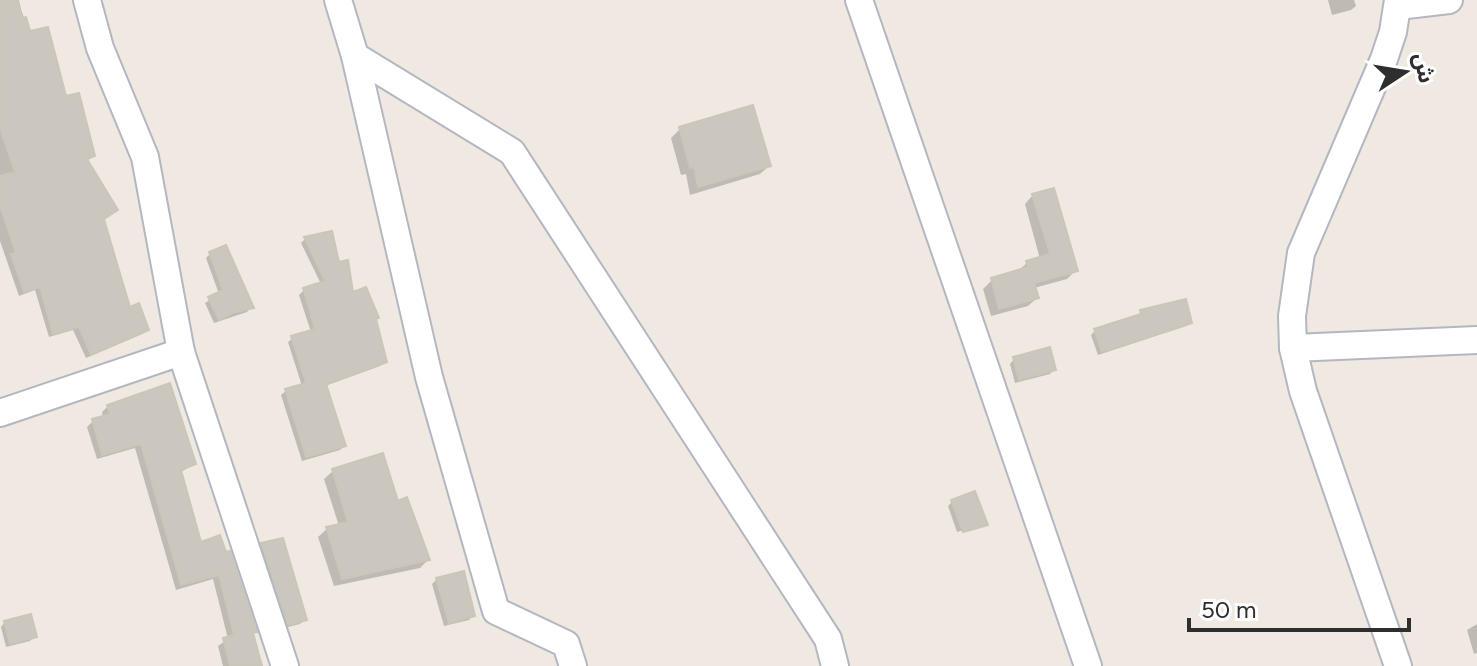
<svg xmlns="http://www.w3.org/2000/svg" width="1477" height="666" viewBox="0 0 1477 666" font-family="Figtree,'Noto Sans Arabic',sans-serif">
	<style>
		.shadow { fill: #0003 }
		.building { fill: #cbc7bf; stroke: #cbc5ba; stroke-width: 2 }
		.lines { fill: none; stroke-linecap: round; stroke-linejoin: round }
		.street-casing { stroke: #b4b7c1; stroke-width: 30 }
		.street { stroke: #fff; stroke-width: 26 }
	</style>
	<rect width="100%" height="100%" fill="#efe9e1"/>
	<g class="shadow">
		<polygon points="0,0 18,0 29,33 93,156 86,162 115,210 103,220 129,309 147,329 142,334 86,358 73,330 49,337 35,290 19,296 0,241"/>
		<polygon points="1328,0 1354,0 1356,6 1351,10 1332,15"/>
		<polygon points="680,129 769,166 760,174 690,195 686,174 681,175 671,138"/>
		<polygon points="1033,195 1076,270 1067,279 1034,288 1037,298 1028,306 991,316 983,289 992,280 1017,272 1027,263 1040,259 1025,204"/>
		<polygon points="330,233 337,264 352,295 374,319 385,362 380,366 325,386 344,446 340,450 302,461 281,395 286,391 302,386 288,342 293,338 311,332 299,295 304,290 321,284 301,243 305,239"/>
		<polygon points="211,253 251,307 247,312 214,323 205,303 219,294 206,258"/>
		<polygon points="1141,312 1190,322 1186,326 1098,355 1091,335 1095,331 1137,316"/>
		<polygon points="1014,359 1054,369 1050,374 1015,383 1010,364"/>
		<polygon points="108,406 193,464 180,473 200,544 255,632 251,635 260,666 223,666 218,646 228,639 213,579 176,590 135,448 97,459 87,427 93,421 103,418 102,412"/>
		<polygon points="333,471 396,503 428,560 420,568 334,586 318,537 327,529 339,526 324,479"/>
		<polygon points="952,502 985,524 957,532 948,506"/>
		<polygon points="262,545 304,620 300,624 284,628 258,549"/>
		<polygon points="437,579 473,615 469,620 444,626 432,584"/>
		<polygon points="5,622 34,636 30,641 6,647 1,627"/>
		<polygon points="1477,624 1477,653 1474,654 1467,630"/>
	</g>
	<g class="building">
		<polygon points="0,0 18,0 22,19 26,17 30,31 48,27 66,96 79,93 95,156 87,159 118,210 104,219 115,257 130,307 139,303 149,330 91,355 79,327 53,334 40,287 24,292 11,254 16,253 0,206 0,176 15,172 0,128"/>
		<polygon points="753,105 771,166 698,187 694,167 690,168 679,127"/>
		<polygon points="1054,188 1078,271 1034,283 1039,298 999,309 991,278 1028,267 1026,261 1050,254 1032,194"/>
		<polygon points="332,231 339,262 348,260 353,292 366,287 379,318 376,319 387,362 326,384 346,446 306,457 285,389 306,383 291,336 315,329 303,288 325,281 304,237"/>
		<polygon points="226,245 254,308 232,313 219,320 208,297 223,290 209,252"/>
		<polygon points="1186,299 1192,323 1102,352 1094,329 1141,314 1140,310"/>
		<polygon points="1050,347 1056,370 1019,380 1013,357"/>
		<polygon points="170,383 196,464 181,470 201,542 220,535 226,552 230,551 257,632 253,633 262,666 230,666 223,638 234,635 219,575 181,585 141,444 102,455 92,419 110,414 107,405"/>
		<polygon points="383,453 398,501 407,497 430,560 342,579 326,527 348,522 332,469"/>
		<polygon points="975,491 988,525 963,532 951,500"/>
		<polygon points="283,538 307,620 288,625 261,543"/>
		<polygon points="464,571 475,616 449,623 436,578"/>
		<polygon points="31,614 37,637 10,644 4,621"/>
	</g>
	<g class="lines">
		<g class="street-casing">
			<g id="street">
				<polyline points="87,0 100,48 145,157 181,352 285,666"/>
				<polyline points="338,0 355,56 429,377 496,611 566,644 573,666"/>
				<polyline points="859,0 1088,666"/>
				<polyline points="1398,0 1393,32 1384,59 1301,253 1292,316 1293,348 1303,391 1398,666"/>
				<polyline points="1398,6 1449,0"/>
				<polyline points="355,56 512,152 828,639 835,666"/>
				<polyline points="1293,348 1477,340"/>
				<polyline points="0,413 181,352"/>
			</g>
		</g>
		<use href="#street" class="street"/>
	</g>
	<g transform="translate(1405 72) rotate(78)" stroke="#ffffff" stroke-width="6" paint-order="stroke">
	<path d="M0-6L14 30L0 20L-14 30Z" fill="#2e2e2e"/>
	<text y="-12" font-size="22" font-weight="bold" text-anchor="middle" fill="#2e2e2e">ش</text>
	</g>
	<path d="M1189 618v12h220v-12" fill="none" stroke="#2e2e2e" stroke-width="4"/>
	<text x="1201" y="618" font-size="24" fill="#2e2e2e" stroke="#ffffff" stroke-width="6" paint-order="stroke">50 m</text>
</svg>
